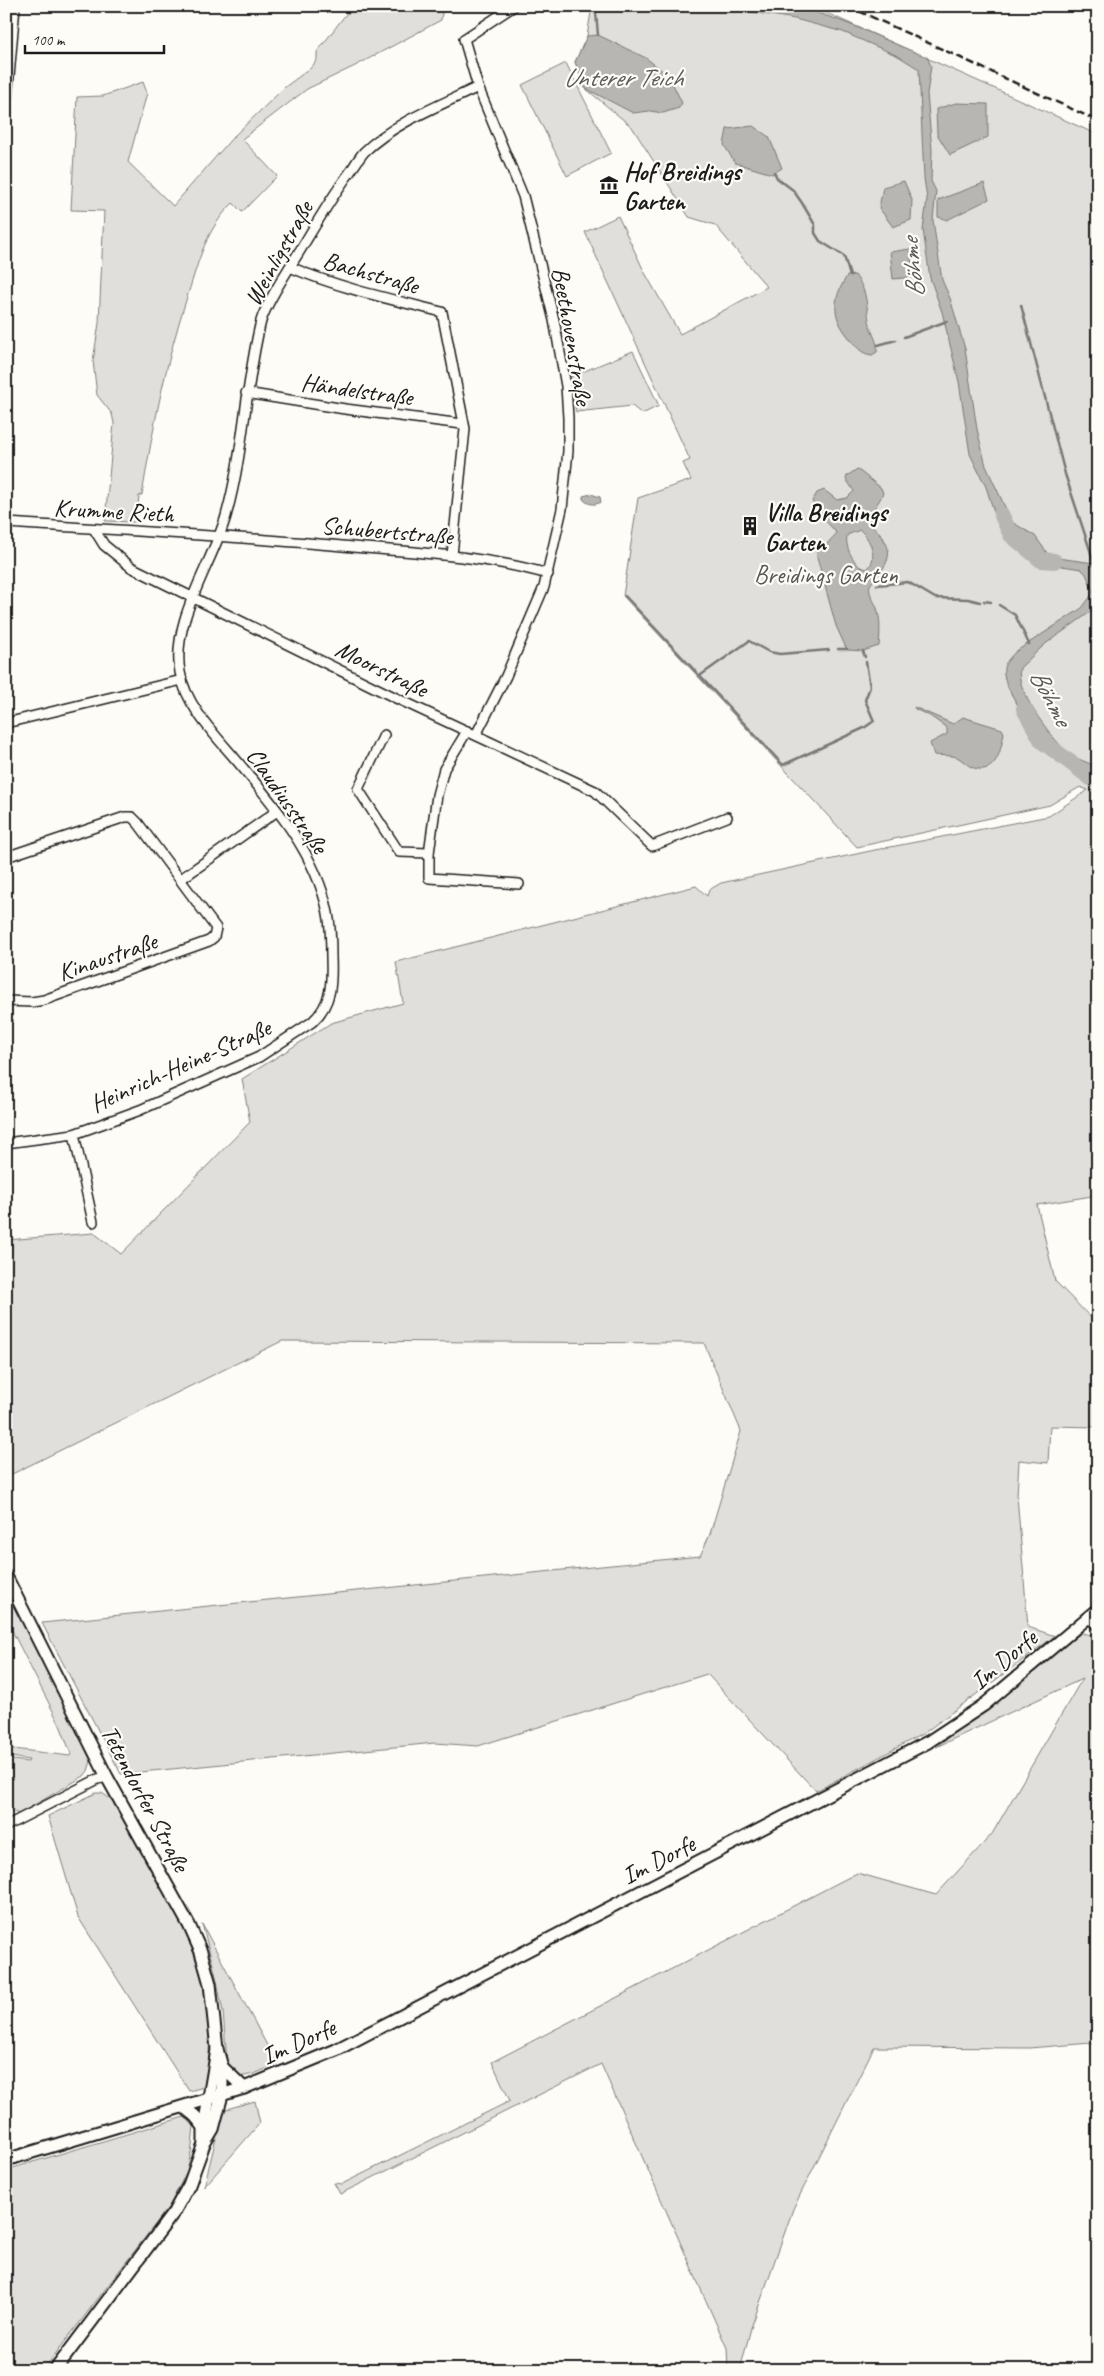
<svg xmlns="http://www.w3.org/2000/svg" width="1104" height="2376" viewBox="0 0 1104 2376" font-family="Caveat,sans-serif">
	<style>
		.green { fill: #e0dfdb; stroke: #7e7e7c }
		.water { fill: #b7b6b2; stroke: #797876; fill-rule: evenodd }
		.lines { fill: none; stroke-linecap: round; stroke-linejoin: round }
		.stream { stroke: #797876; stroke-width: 2.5 }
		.river { stroke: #b7b6b2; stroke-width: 16 }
		.minor-casing { stroke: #1c1c1c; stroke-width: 12 }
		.tertiary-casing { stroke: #1c1c1c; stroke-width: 15 }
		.minor { stroke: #fdfcf7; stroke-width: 9 }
		.tertiary { stroke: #fdfcf7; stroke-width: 11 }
		.rail { stroke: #1c1c1c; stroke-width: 2.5; stroke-dasharray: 8 4; stroke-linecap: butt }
		.labels { text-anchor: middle; stroke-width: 4.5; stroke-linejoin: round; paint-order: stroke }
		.poi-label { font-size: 25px; font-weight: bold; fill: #1c1c1c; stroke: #fdfcf7; text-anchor: start }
		.street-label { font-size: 25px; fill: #1c1c1c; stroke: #fdfcf7 }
		.park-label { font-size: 25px; fill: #575655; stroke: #fdfcf7 }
		.water-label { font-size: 26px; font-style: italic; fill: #5a5a58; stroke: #fdfcf7 }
	</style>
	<rect width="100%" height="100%" fill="#fdfcf7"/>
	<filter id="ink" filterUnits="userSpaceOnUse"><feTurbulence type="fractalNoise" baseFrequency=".02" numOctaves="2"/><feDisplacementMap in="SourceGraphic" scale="10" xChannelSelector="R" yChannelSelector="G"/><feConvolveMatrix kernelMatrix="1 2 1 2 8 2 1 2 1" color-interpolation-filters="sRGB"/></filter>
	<g filter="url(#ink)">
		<g class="green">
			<path d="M363,6H443L441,20L355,66L307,89L242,139L277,176L242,212L233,203C206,229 199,260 188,294C166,361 153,427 142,495L139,496L136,522L105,521L114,423L112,414L97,395L93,361L99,323L104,211L71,210L77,97L103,96L143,82L147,93L128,162L173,206L233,137L285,87L312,67L317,59V52L346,14Z"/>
			<polygon points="584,6 811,6 1098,135 1098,1195 1037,1205 1055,1281 1098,1325 1098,1427 1050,1426 1048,1463 1019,1460 1017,1496 1028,1627 1055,1636 924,1733 816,1791 707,1674 478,1746 435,1743 121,1774 42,1623 700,1556 710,1534 741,1431 704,1343 282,1341 6,1477 6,1240 94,1233 121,1254 250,1122 242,1079 331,1023 403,1003 396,962 696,886 707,896 709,890 721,883 875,850 1049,816 1088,790 1080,787 1050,805 857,847 623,596 638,498 691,480 683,463 690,460 585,232 618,216 645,273 680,334 767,287 715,225 689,217 632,127 585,88 575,62 587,36 591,12"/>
			<polygon points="566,63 611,153 567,176 522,85"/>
			<polygon points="633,351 659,406 642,414 632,406 576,412 570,377"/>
			<polygon points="6,1586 54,1677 91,1761 88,1771 84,1776 19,1814 9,1810 6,1802 6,1759 28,1762 29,1760 6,1756 6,1748 70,1756 71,1754 60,1725 6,1619"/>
			<polygon points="1081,1633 1098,1636 1098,2045 1091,2043 1029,2048 874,2047 793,2209 751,2328 740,2370 728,2370 727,2348 601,2064 340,2194 334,2183 342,2184 510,2101 492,2062 857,1873 936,1895 992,1834 1082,1679 936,1747"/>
			<path d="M96,1793H102L112,1800C164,1891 229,1976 204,2087L189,2091L78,1917L48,1816Z"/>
			<polygon points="202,1924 277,2064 254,2074 239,2077 231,2071 227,2062 223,2012 216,1976"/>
			<polygon points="255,2101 260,2123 204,2187 223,2110"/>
			<polygon points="184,2117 194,2125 192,2147 187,2171 170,2205 43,2370 6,2370 6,2170"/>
		</g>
		<g class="water">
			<path d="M714,6C743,6 773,3 802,9C846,19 885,41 927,57L931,66L927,94L932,150L931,181L936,191L933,220L935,234L942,280L950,298L965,349L977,429L986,466L1012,522L1035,536L1050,557L1094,563L1098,571L1096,608L1044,645L1020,668C1014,689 1050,736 1066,751C1075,759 1087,762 1098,767V781C1093,779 1087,778 1083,776C1062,763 999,694 1004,668C1005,662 1011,657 1015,652L1082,608L1091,596L1093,591L1086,574L1081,569L1043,563L1030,549L1008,532L995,515L986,487L970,454L959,382L942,312L930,278L923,230L927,199L924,178L919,69L898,56L843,32L795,19Z"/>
			<polygon points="598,35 646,58 669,76 682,103 679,108 663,113 650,111 633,113 585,88 575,62 587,36"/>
			<polygon points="956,103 988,104 988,137 950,155 937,134 936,109"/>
			<polygon points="753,126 769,137 782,168 772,174 735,163 724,145 727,129"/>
			<polygon points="904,181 912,200 911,220 893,227 879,208 883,187"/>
			<polygon points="984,183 989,199 947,220 938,217 938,200"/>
			<polygon points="910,249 914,277 893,279 890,252"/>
			<path d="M855,275C870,295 865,308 871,329C874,337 878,343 877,352L872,355C862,354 857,348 851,340C832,318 831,301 847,276Z"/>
			<path d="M857,469L881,488L883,493C880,502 872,508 871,518C870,526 876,528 880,534C898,556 884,567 870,585C868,594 874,600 877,608C881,620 880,633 879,646L863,651L847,650L836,626L817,557V550L826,545L836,534L835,531L818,513L812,501L817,493L824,490L837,500L847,498L854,491L846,479L847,476ZM860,530C870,538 879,559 867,569L860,567C852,559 845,548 847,535Z"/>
			<path d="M591,494L600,497L601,502C595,506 587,504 583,499V496Z"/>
			<path d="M914,707L953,724L963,717L1002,729L1004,733C1001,749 997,775 974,768C967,766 963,760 957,757C951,755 941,756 934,755L930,743L947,734V728L930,716L915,709Z"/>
		</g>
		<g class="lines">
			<g class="stream">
				<polyline points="596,13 598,35"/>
				<polyline points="774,172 777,178 793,190 802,203 815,225 815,233 820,241 844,256 850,276"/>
				<polyline points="1021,305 1065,474 1093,559 1092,566"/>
				<polyline points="904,337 947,321"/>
				<polyline points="878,345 896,340"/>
				<polyline points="877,585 908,582 935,598 968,599 980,602"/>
				<polyline points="625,596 783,765 864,728 874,721 865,700 870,687 866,662"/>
				<polyline points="984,601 991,602"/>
				<polyline points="999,605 1015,615 1029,644"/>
				<polyline points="838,649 847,649"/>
				<polyline points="863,651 865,657"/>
				<polyline points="701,675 749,641 769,652 780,654 829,650"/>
				<polyline points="1096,1031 1098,1031"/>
			</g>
			<g class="river">
				<polyline points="1001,514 1011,535 1041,560 1054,561"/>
				<polyline points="1024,709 1042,741 1091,778 1098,780"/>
			</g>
			<g class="minor-casing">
				<g id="minor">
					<polyline points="6,112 15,6"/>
					<path d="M290,267C339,288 390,299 442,312L465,429L452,555"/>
					<polyline points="246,393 345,409 462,424"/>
					<path d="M6,523C118,530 230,536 342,546C411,552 481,555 548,574"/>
					<polyline points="94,529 104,545 131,567 398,699 595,791 652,846 727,817"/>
					<polyline points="6,723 182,680"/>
					<polyline points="384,735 358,789 399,852 429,853 437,795 444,769 467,731"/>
					<polyline points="476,735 506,676 544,587 562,509 568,451 568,418 566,386 554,320 523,196 478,87 464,39 514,6"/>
					<polyline points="429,853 429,878 519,884"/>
					<polyline points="6,857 125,817 132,817 138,823 216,928 214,937 209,941 44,1000 32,1002 6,1001"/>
					<polyline points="181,879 277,811"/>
					<polyline points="74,1134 93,1222"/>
					<path d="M6,1143L74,1134L140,1110L259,1057L312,1022C332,1004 332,983 331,957C331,943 331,928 328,913C316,852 271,801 232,755C212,732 185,703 180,672C171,620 212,565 226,516C244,453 245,385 261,321C267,301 289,268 301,249C316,224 331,198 348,175C353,168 358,159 364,152C395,122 439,106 478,87"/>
					<polyline points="1088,1616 1098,1627"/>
					<polyline points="6,1826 98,1779 107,1777"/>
				</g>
			</g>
			<g class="tertiary-casing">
				<g id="tertiary">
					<polyline points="6,1576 107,1777 189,1925 201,1952 210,1984 217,2049 222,2067 222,2095 213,2129 204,2144 189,2185 174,2212 55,2370"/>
					<polyline points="222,2067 244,2088"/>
					<polyline points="184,2107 195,2116 204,2127"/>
					<polyline points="204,2142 204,2127 217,2050"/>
					<polyline points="6,2160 244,2088 336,2050 928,1742 984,1705 1098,1609"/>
				</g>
			</g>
			<use href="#minor" class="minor"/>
			<use href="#tertiary" class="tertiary"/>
			<polyline class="rail" points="848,6 1098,121"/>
		</g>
	</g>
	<defs>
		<g id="museum-bare" transform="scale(1.5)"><path d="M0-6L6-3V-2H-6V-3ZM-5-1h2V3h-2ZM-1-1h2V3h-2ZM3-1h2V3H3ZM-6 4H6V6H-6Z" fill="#1c1c1c" stroke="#fdfcf7" stroke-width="2.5" paint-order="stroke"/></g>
		<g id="building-bare" transform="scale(1.5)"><path d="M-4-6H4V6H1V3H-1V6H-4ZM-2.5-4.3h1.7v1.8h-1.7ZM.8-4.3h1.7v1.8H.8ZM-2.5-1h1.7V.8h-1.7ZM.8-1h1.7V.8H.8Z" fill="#1c1c1c" stroke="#fdfcf7" stroke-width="2.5" paint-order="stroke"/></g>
	</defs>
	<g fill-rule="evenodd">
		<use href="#museum-bare" x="609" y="185"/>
		<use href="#building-bare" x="750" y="526"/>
	</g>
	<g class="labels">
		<g class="poi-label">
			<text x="624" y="180">Hof Breidings<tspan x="624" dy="29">Garten</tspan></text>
			<text x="765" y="521">Villa Breidings<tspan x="765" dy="29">Garten</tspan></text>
		</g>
		<g class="street-label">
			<text transform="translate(278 253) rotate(-61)" y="9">Weinligstraße</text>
			<text transform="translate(371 272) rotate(16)" y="9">Bachstraße</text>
			<text transform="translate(573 336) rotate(80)" y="9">Beethovenstraße</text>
			<text transform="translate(357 389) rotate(8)" y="9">Händelstraße</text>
			<text transform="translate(114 510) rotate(3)" y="9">Krumme Rieth</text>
			<text transform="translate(387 530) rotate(5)" y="9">Schubertstraße</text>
			<text transform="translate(382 668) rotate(26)" y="9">Moorstraße</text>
			<text transform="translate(288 800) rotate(55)" y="9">Claudiusstraße</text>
			<text transform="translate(107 956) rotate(-19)" y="9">Kinaustraße</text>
			<text transform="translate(180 1065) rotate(-24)" y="9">Heinrich-Heine-Straße</text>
			<text transform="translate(1003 1659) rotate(-40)" y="9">Im Dorfe</text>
			<text transform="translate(146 1798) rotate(62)" y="9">Tetendorfer Straße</text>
			<text transform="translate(658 1859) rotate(-27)" y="9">Im Dorfe</text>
			<text transform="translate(298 2041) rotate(-24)" y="9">Im Dorfe</text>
		</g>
		<g class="park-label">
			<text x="826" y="583">Breidings Garten</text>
		</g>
		<g class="water-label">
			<text x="623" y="86">Unterer Teich</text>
			<text transform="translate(912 268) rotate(-96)" y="9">Böhme</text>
			<text transform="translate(1051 697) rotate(62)" y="9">Böhme</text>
		</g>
	</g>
	<rect width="1104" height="2376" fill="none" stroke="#fdfcf7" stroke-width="25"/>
	<rect x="12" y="12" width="1079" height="2351" fill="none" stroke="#1c1c1c" stroke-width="2" filter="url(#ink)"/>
	<path d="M25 45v8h139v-8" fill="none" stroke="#1c1c1c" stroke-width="2.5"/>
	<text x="32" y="45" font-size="15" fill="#1c1c1c" stroke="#fdfcf7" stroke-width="4" paint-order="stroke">100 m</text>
</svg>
